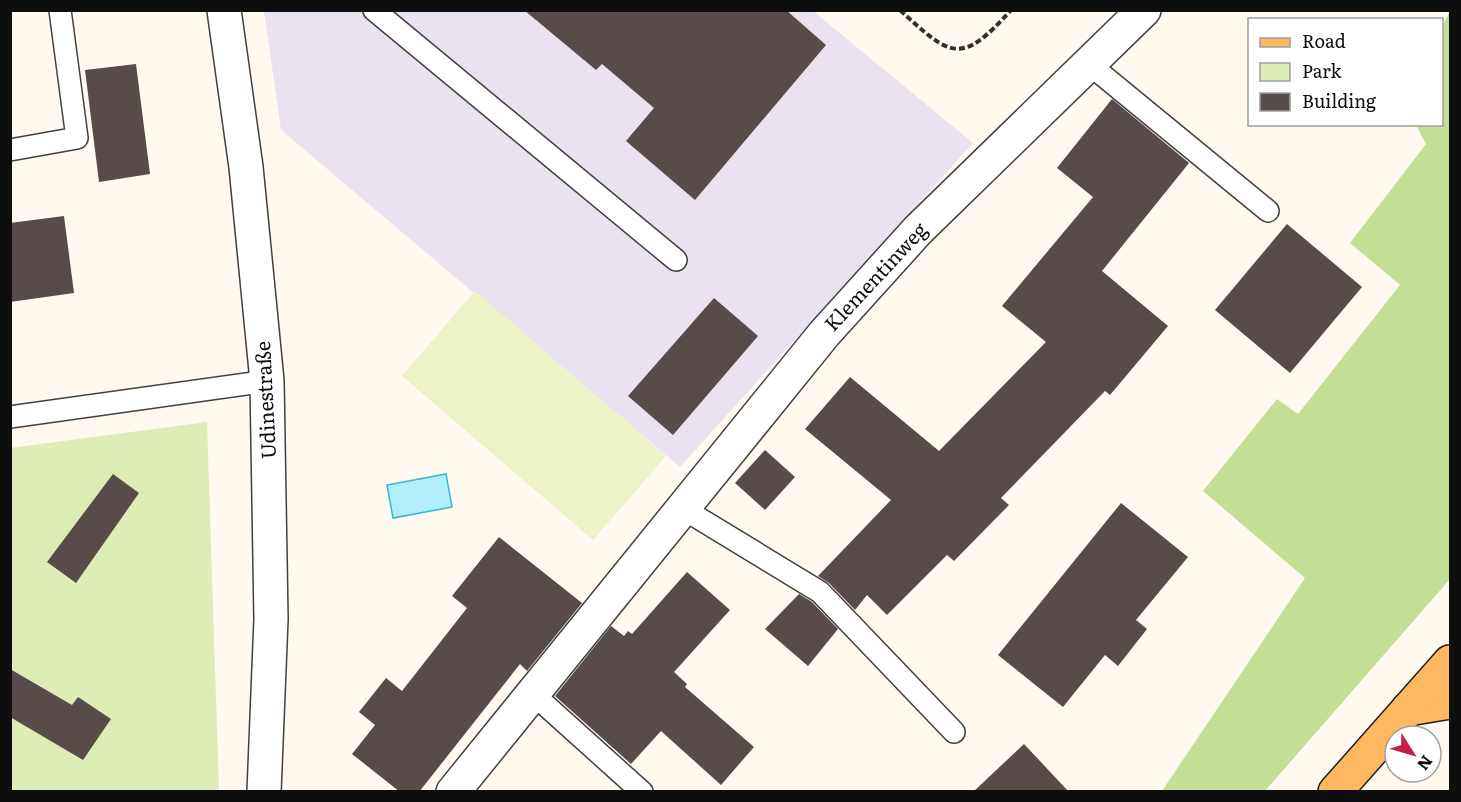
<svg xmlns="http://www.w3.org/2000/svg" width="1461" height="802" viewBox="0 0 1461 802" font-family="Literata,serif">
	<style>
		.industrial { fill: #eae2ee }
		.green { fill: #deecb6 }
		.forest { fill: #c5de95 }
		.pitch { fill: #edf3c9 }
		.water { fill: #b1eefa; stroke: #33b7d6; stroke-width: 1.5 }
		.building { fill: #584c4a }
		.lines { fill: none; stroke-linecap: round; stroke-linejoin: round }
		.service-casing { stroke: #414141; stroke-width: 24 }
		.minor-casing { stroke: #414141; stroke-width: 36 }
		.primary-casing { stroke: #1f1f1f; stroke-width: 36 }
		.path { stroke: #303030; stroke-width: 4; stroke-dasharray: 6 3; stroke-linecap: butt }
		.service { stroke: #fff; stroke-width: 21 }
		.minor { stroke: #fff; stroke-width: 33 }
		.primary { stroke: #ffb760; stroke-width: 33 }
		.labels { text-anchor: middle; stroke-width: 6; stroke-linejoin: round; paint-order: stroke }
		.street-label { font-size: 20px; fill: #0e0e0e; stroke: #fff }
	</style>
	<rect width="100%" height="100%" fill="#fff9f0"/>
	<polygon class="industrial" points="264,11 813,11 973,143 680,467 281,130"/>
	<polygon class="green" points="207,422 219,791 11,791 10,448"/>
	<polygon class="forest" points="1450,11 1450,579 1265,791 1162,791 1305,578 1203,491 1277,399 1298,414 1400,285 1350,243 1426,144 1416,125 1442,124 1442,27"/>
	<polygon class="pitch" points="475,291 666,456 593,540 402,376"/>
	<polygon class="water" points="446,474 452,507 393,518 387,485"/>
	<g class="building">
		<polygon points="524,10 786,10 826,45 695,200 626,141 654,108 602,64 596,70"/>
		<polygon points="136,64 150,174 99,182 85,70"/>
		<polygon points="1112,99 1189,163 1102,271 1168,326 1110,395 1105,391 1001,498 1009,505 954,561 947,555 887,615 867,595 855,610 829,583 818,576 891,500 805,429 850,377 939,451 1046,342 1002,306 1093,197 1057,168"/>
		<polygon points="64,216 74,293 10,302 10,223"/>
		<polygon points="1287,224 1362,287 1290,373 1215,310"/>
		<polygon points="714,298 758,336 673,435 628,396"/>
		<polygon points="765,450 795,477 765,510 735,483"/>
		<polygon points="113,474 139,493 76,583 47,562"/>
		<polygon points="1121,503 1188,557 1136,620 1147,629 1118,666 1105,655 1063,707 998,655"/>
		<polygon points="499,537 582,603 527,671 520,664 419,792 400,792 352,754 375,725 359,712 386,678 402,691 467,608 452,596"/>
		<polygon points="687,572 730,610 674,672 687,684 685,687 754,747 721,785 661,731 631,764 555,696 611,626 624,636 628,631 632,634"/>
		<polygon points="799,594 812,602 838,629 808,666 765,629"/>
		<polygon points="10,669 72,705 78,697 111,719 83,760 10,717"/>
		<polygon points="1024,744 1069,792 973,792"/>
	</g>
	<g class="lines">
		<g class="service-casing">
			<g id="service">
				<polyline points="374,10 676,260"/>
				<polyline points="1089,64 1268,211"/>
				<polyline points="10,150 77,138 60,10"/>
				<polyline points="10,417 267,381"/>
				<polyline points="682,508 820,592 954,732"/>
				<polyline points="532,693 642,792"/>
			</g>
		</g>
		<g class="minor-casing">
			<g id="minor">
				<polyline points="224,10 246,167 267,381 271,619 264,792"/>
				<polyline points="453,792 824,334 918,230 1144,10"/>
			</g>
		</g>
		<g class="primary-casing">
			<g id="primary">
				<polyline points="1408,709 1450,702"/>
				<polyline points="1335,792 1450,662"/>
			</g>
		</g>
		<path class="path" d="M900,10C951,57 961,66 1011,10"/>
		<use href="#service" class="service"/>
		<use href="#minor" class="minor"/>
		<use href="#primary" class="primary"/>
	</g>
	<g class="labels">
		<g class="street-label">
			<text transform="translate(876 277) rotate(-47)" y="7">Klementinweg</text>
			<text transform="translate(266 400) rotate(-93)" y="7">Udinestraße</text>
		</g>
	</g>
	<rect width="1461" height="802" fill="none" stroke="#0e0e0e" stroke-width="24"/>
	<rect x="1248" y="18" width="195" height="108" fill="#ffffff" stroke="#9f9f9f" stroke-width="1.5"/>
	<rect x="1260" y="38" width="30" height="9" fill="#ffb760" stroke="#9f9f9f" stroke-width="1.5"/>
	<text x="1302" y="48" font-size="18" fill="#0e0e0e">Road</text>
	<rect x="1260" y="63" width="30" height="18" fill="#deecb6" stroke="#9f9f9f" stroke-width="1.5"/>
	<text x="1302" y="78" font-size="18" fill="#0e0e0e">Park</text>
	<rect x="1260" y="93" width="30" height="18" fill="#584c4a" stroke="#9f9f9f" stroke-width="1.5"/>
	<text x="1302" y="108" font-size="18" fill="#0e0e0e">Building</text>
	<g transform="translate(1413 754) rotate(127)"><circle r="28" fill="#ffffff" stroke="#9f9f9f" stroke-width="1.5"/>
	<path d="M0-4.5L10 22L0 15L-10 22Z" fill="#c81d49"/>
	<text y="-9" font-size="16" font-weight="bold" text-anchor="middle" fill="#0e0e0e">N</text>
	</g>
</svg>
